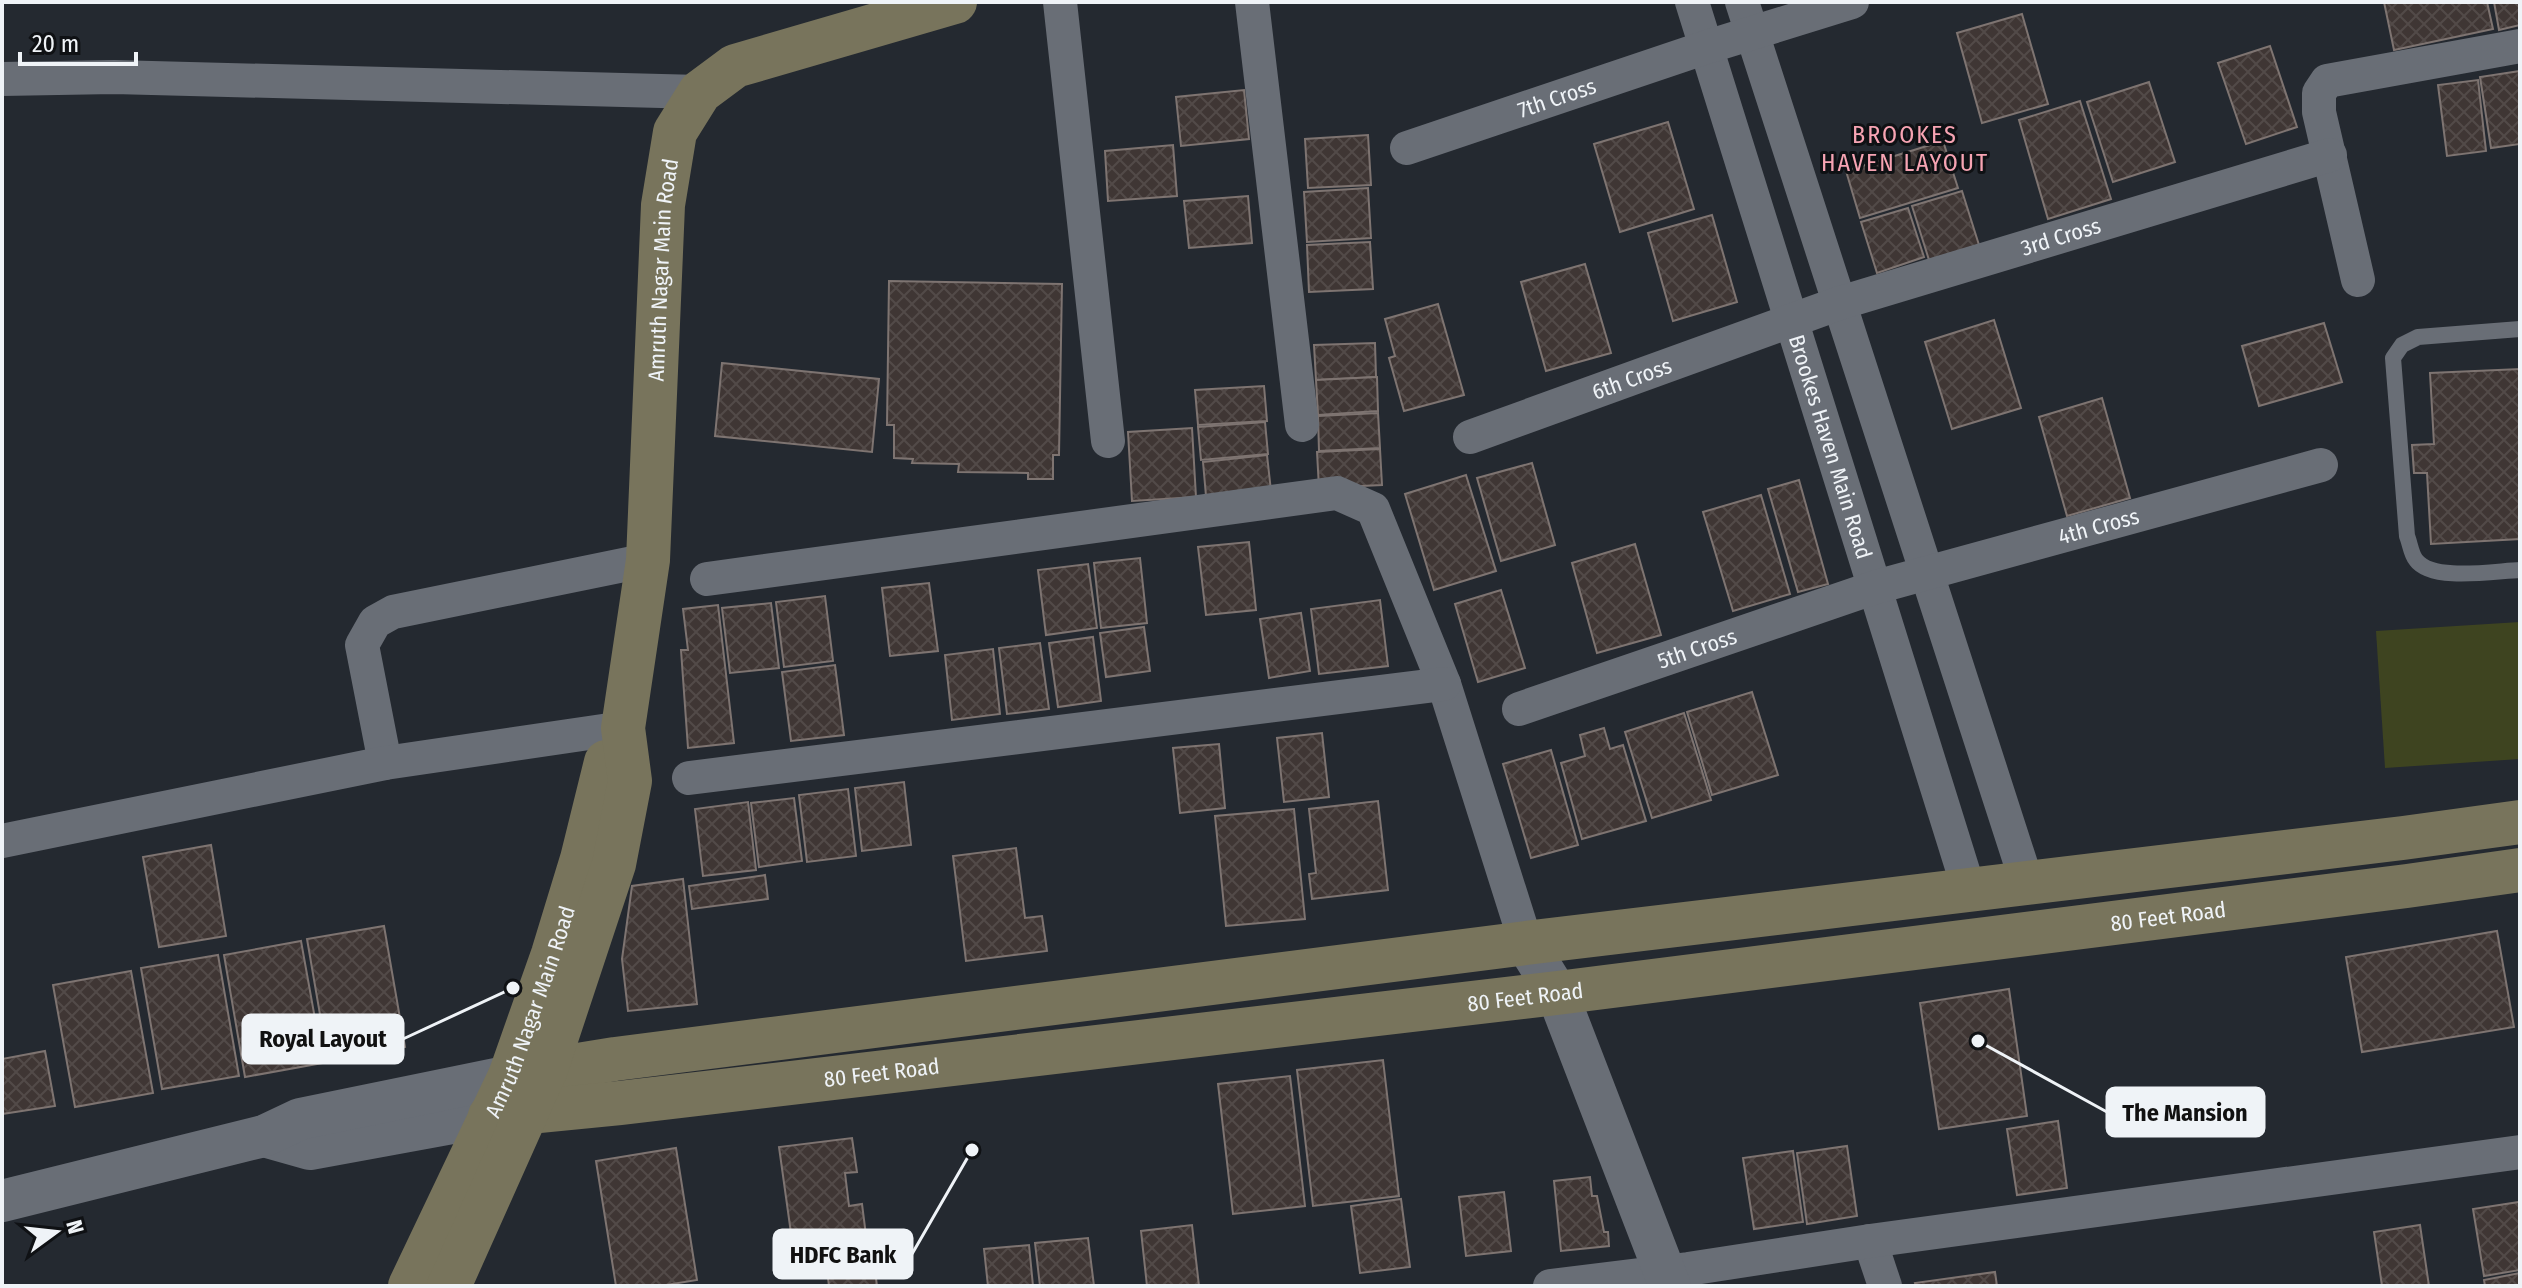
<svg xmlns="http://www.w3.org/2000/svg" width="2522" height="1288" viewBox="0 0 2522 1288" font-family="'Fira Sans Condensed',sans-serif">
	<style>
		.garden { fill: #3e4420 }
		.building { fill: url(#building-cross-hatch); stroke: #7e7471; stroke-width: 2 }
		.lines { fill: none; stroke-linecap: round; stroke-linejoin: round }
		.service { stroke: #696e76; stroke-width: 16 }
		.minor { stroke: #696e76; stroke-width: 34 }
		.tertiary { stroke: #696e76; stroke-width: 42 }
		.secondary { stroke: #78745c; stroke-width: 44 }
		.labels { text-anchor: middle; stroke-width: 6; stroke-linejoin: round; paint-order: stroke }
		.street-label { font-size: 22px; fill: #eff3f7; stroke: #0f1114 }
		.neighbourhood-label { font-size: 24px; letter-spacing: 2px; fill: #f7a4b3; stroke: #0f1114 }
		.leader { fill: none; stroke: #eff3f7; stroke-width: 3 }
		.callout-dot { fill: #eff3f7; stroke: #0f1114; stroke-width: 3 }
		.callout { fill: #eff3f7; stroke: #eff3f7; stroke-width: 3 }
		.callout-label { font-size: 24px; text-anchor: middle; font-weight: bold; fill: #111 }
	</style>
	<defs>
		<pattern id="building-cross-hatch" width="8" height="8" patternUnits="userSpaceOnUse" patternTransform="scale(2)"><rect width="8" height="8" fill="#3f3634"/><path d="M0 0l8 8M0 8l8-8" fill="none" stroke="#524a48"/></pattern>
	</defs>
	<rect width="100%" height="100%" fill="#242930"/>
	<polygon class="garden" points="2520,622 2520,759 2385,768 2376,631"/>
	<g class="building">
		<polygon points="2384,2 2487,2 2493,29 2394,50"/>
		<polygon points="2494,2 2520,2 2520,25 2499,30"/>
		<polygon points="2022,14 2048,104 1982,123 1957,33"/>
		<polygon points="2270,46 2297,127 2246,144 2218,63"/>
		<polygon points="2520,71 2520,144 2491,148 2480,77"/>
		<polygon points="2478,80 2486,151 2447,156 2438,85"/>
		<polygon points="2149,82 2175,162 2113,182 2087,102"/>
		<polygon points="1244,90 1249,139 1181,146 1176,97"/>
		<polygon points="2080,101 2111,199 2048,219 2019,120"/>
		<polygon points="1668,122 1694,209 1620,232 1594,144"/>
		<polygon points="1368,135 1371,185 1308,188 1305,139"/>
		<polygon points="1943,141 1958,188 1860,218 1846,171"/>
		<polygon points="1173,145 1177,196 1108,201 1105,151"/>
		<polygon points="1368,188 1371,238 1307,242 1304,192"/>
		<polygon points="1962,191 1979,245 1929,260 1912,206"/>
		<polygon points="1248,196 1252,243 1189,248 1184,201"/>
		<polygon points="1908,208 1924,257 1877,273 1861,222"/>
		<polygon points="1712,215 1737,302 1673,321 1648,233"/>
		<polygon points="1370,242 1373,289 1309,292 1307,245"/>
		<polygon points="1585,264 1611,353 1546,371 1521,282"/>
		<polygon points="889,281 1062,284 1059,455 1053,455 1053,479 1028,479 1028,473 958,472 959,464 912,463 913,459 894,458 894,425 887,425"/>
		<polygon points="1438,304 1464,395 1404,411 1389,358 1395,356 1385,319"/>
		<polygon points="1994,320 2021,408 1952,429 1925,342"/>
		<polygon points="2324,323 2342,382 2259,406 2242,346"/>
		<polygon points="1375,343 1376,377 1316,380 1314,345"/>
		<polygon points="722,363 879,379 872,452 715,436"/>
		<polygon points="2520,369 2520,539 2431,544 2427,473 2414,473 2412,445 2434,444 2430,373"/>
		<polygon points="1377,377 1378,411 1318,415 1316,380"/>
		<polygon points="1264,386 1267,421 1198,425 1195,390"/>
		<polygon points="2102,398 2130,498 2067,516 2039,417"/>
		<polygon points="1378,413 1380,448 1319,451 1318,416"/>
		<polygon points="1265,422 1268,454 1201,460 1198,427"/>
		<polygon points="1192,428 1196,497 1132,501 1128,432"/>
		<polygon points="1380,449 1382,485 1319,488 1317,452"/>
		<polygon points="1267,455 1271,491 1206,496 1203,462"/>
		<polygon points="1532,463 1555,545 1501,561 1477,478"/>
		<polygon points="1466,475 1496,571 1434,590 1405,494"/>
		<polygon points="1799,480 1828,584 1798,592 1768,489"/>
		<polygon points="1761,495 1790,594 1733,611 1703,512"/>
		<polygon points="1249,542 1256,610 1206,615 1198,547"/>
		<polygon points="1635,544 1661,635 1597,653 1572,563"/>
		<polygon points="1140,558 1147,623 1101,628 1094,563"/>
		<polygon points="1088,564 1097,628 1046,635 1038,570"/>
		<polygon points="929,583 938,651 890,656 882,588"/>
		<polygon points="1501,590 1525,668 1478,682 1455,604"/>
		<polygon points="825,596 833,661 784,667 776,602"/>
		<polygon points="1380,600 1388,666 1319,674 1311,609"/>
		<polygon points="771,603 779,668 730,673 722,608"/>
		<polygon points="718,605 734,743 688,748 681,650 688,650 683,609"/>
		<polygon points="1301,613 1310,671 1269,678 1260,619"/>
		<polygon points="1144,627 1150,671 1106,677 1100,633"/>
		<polygon points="1093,637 1101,701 1058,707 1049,643"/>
		<polygon points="1040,643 1049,709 1007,714 999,648"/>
		<polygon points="993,649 1000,714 952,720 945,655"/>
		<polygon points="835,665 844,735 791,741 782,672"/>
		<polygon points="1752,692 1778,775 1712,795 1687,712"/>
		<polygon points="1684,713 1711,800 1652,818 1625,732"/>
		<polygon points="1604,728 1610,749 1623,745 1646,821 1582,839 1561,763 1585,756 1580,735"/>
		<polygon points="1322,733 1329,797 1284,802 1277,738"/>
		<polygon points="1219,744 1225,808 1180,813 1173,748"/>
		<polygon points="1551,750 1578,845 1531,858 1503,764"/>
		<polygon points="904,782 911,845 862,851 855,788"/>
		<polygon points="848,789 856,856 807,862 799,795"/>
		<polygon points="794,798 802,861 759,867 751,803"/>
		<polygon points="1378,801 1388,890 1312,899 1309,874 1316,873 1309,809"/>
		<polygon points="748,802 756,870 703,876 695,809"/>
		<polygon points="1294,809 1305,919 1226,926 1215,816"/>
		<polygon points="211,845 226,936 159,947 143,857"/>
		<polygon points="1016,848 1025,918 1042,916 1047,951 966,961 953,856"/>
		<polygon points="765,875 768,899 692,909 689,886"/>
		<polygon points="683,879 697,1004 628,1011 622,959 632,886"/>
		<polygon points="384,926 405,1047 328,1061 307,939"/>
		<polygon points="2497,931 2514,1027 2362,1052 2346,957"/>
		<polygon points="301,941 323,1063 245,1077 224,955"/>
		<polygon points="218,955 239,1076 162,1089 141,968"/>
		<polygon points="131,971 153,1093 75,1107 53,985"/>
		<polygon points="2009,989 2027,1116 1939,1129 1920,1003"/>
		<polygon points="45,1051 55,1106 2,1114 2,1059"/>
		<polygon points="1383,1060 1399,1196 1313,1206 1297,1070"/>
		<polygon points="1290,1076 1305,1206 1233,1214 1218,1084"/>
		<polygon points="2058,1121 2067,1188 2017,1195 2007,1129"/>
		<polygon points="852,1138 857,1172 845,1173 849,1206 862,1204 869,1259 796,1269 779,1147"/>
		<polygon points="1847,1146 1857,1216 1807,1224 1797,1153"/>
		<polygon points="676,1148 697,1280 660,1286 616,1286 596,1161"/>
		<polygon points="1793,1151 1803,1222 1754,1229 1743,1158"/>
		<polygon points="1590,1177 1592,1196 1597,1196 1604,1232 1608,1232 1609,1246 1561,1251 1554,1181"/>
		<polygon points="1504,1192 1511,1251 1466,1256 1459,1197"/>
		<polygon points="1401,1199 1410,1267 1360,1273 1351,1206"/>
		<polygon points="2519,1202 2520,1270 2484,1276 2473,1209"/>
		<polygon points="1192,1225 1199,1286 1147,1286 1141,1231"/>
		<polygon points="2420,1225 2429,1286 2382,1286 2374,1232"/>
		<polygon points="1088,1238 1094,1286 1040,1286 1035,1243"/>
		<polygon points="1029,1245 1033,1286 988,1286 984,1249"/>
		<polygon points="874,1263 877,1286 829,1286 827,1270"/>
		<polygon points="1995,1272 1997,1286 1916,1286 1915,1283"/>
		<polygon points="2520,1273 2520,1286 2485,1286 2484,1280"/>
	</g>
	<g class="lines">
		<path class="service" d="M2520,329L2418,337L2402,345L2393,358L2407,536C2410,543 2411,554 2416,560C2432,582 2494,571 2520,570"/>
		<g class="minor">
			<polyline points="1060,2 1108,441"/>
			<polyline points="1252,2 1302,425"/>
			<path id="s1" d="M1692,2L1969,890"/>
			<polyline points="1742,2 2027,883"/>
			<polyline points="2,79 114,77 700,92"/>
			<path id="s2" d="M1407,148L1707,47L1852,2"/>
			<polyline points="2358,280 2319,112 2319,93 2327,81 2520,46"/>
			<path id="s3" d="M1470,437L1840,303L2330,155"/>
			<polyline points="707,579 1337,493 1373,509 1444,684 1526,943"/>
			<path id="s4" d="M1519,709L1876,587L2321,465"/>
			<polyline points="385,763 362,645 375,622 393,612 648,560"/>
			<polyline points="689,778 1444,684"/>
			<polyline points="2,841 385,763 623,728"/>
			<polyline points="1870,1241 1885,1286"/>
			<polyline points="1550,1286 1688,1269 1870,1241 2520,1152"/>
		</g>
		<g class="tertiary">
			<polyline points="1526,943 1557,993 1670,1286"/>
			<polyline points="264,1136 310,1149 490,1116"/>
			<polyline points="2,1201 264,1136 300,1119 510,1076"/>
		</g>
		<g class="secondary">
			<polyline points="510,1076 615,1059 1526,943 2403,838 2520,822"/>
			<path id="s5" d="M490,1116L620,1103L1557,993L2407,886L2520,870"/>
			<path id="s6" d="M410,1286L510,1076L553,954L582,859L606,762"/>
			<path id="s7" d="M449,1286L546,1069L614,864L630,781L623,728L648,560L663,205L675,132L700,92L735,66L955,2"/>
		</g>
	</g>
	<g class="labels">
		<g class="street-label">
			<text dy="8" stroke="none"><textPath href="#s2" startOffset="158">7th Cross</textPath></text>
			<text dy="8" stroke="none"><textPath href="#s3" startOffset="624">3rd Cross</textPath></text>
			<text dy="8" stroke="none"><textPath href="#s7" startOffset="1052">Amruth Nagar Main Road</textPath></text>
			<text dy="8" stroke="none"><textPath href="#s3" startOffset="172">6th Cross</textPath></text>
			<text dy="8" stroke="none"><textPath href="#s1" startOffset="466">Brookes Haven Main Road</textPath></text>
			<text dy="8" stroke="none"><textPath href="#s4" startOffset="608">4th Cross</textPath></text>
			<text dy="8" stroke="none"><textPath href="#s4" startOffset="188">5th Cross</textPath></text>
			<text dy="8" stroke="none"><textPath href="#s5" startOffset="1690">80 Feet Road</textPath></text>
			<text dy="8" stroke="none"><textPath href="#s5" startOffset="1042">80 Feet Road</textPath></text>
			<text dy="8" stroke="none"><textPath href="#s6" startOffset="300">Amruth Nagar Main Road</textPath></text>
			<text dy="8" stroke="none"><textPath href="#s5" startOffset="394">80 Feet Road</textPath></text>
		</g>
		<g class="neighbourhood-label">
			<text x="1905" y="143">BROOKES<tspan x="1905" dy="28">HAVEN LAYOUT</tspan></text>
		</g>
	</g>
	<path class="leader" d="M513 988L403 1039M1978 1041L2107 1112M972 1150L912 1254"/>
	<g class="callout-dot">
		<circle cx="513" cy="988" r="8"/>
		<circle cx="1978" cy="1041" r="8"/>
		<circle cx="972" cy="1150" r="8"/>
	</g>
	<g class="callout">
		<rect x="243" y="1015" width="160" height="48" rx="8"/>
		<rect x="2107" y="1088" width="157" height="48" rx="8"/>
		<rect x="774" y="1230" width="138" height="48" rx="8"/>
	</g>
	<g class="callout-label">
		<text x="323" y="1047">Royal Layout</text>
		<text x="2185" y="1121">The Mansion</text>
		<text x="843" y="1263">HDFC Bank</text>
	</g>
	<rect width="2522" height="1288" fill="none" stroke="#eff3f7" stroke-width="8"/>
	<g transform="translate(56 1232) rotate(75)" stroke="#0f1114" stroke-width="6" paint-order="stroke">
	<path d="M0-6L14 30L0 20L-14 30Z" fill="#eff3f7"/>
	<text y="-12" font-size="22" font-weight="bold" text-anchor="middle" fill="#eff3f7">N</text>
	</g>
	<path d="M20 52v12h116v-12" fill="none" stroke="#eff3f7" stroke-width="4"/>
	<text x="32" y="52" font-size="24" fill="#eff3f7" stroke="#0f1114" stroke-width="6" paint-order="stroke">20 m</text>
</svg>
